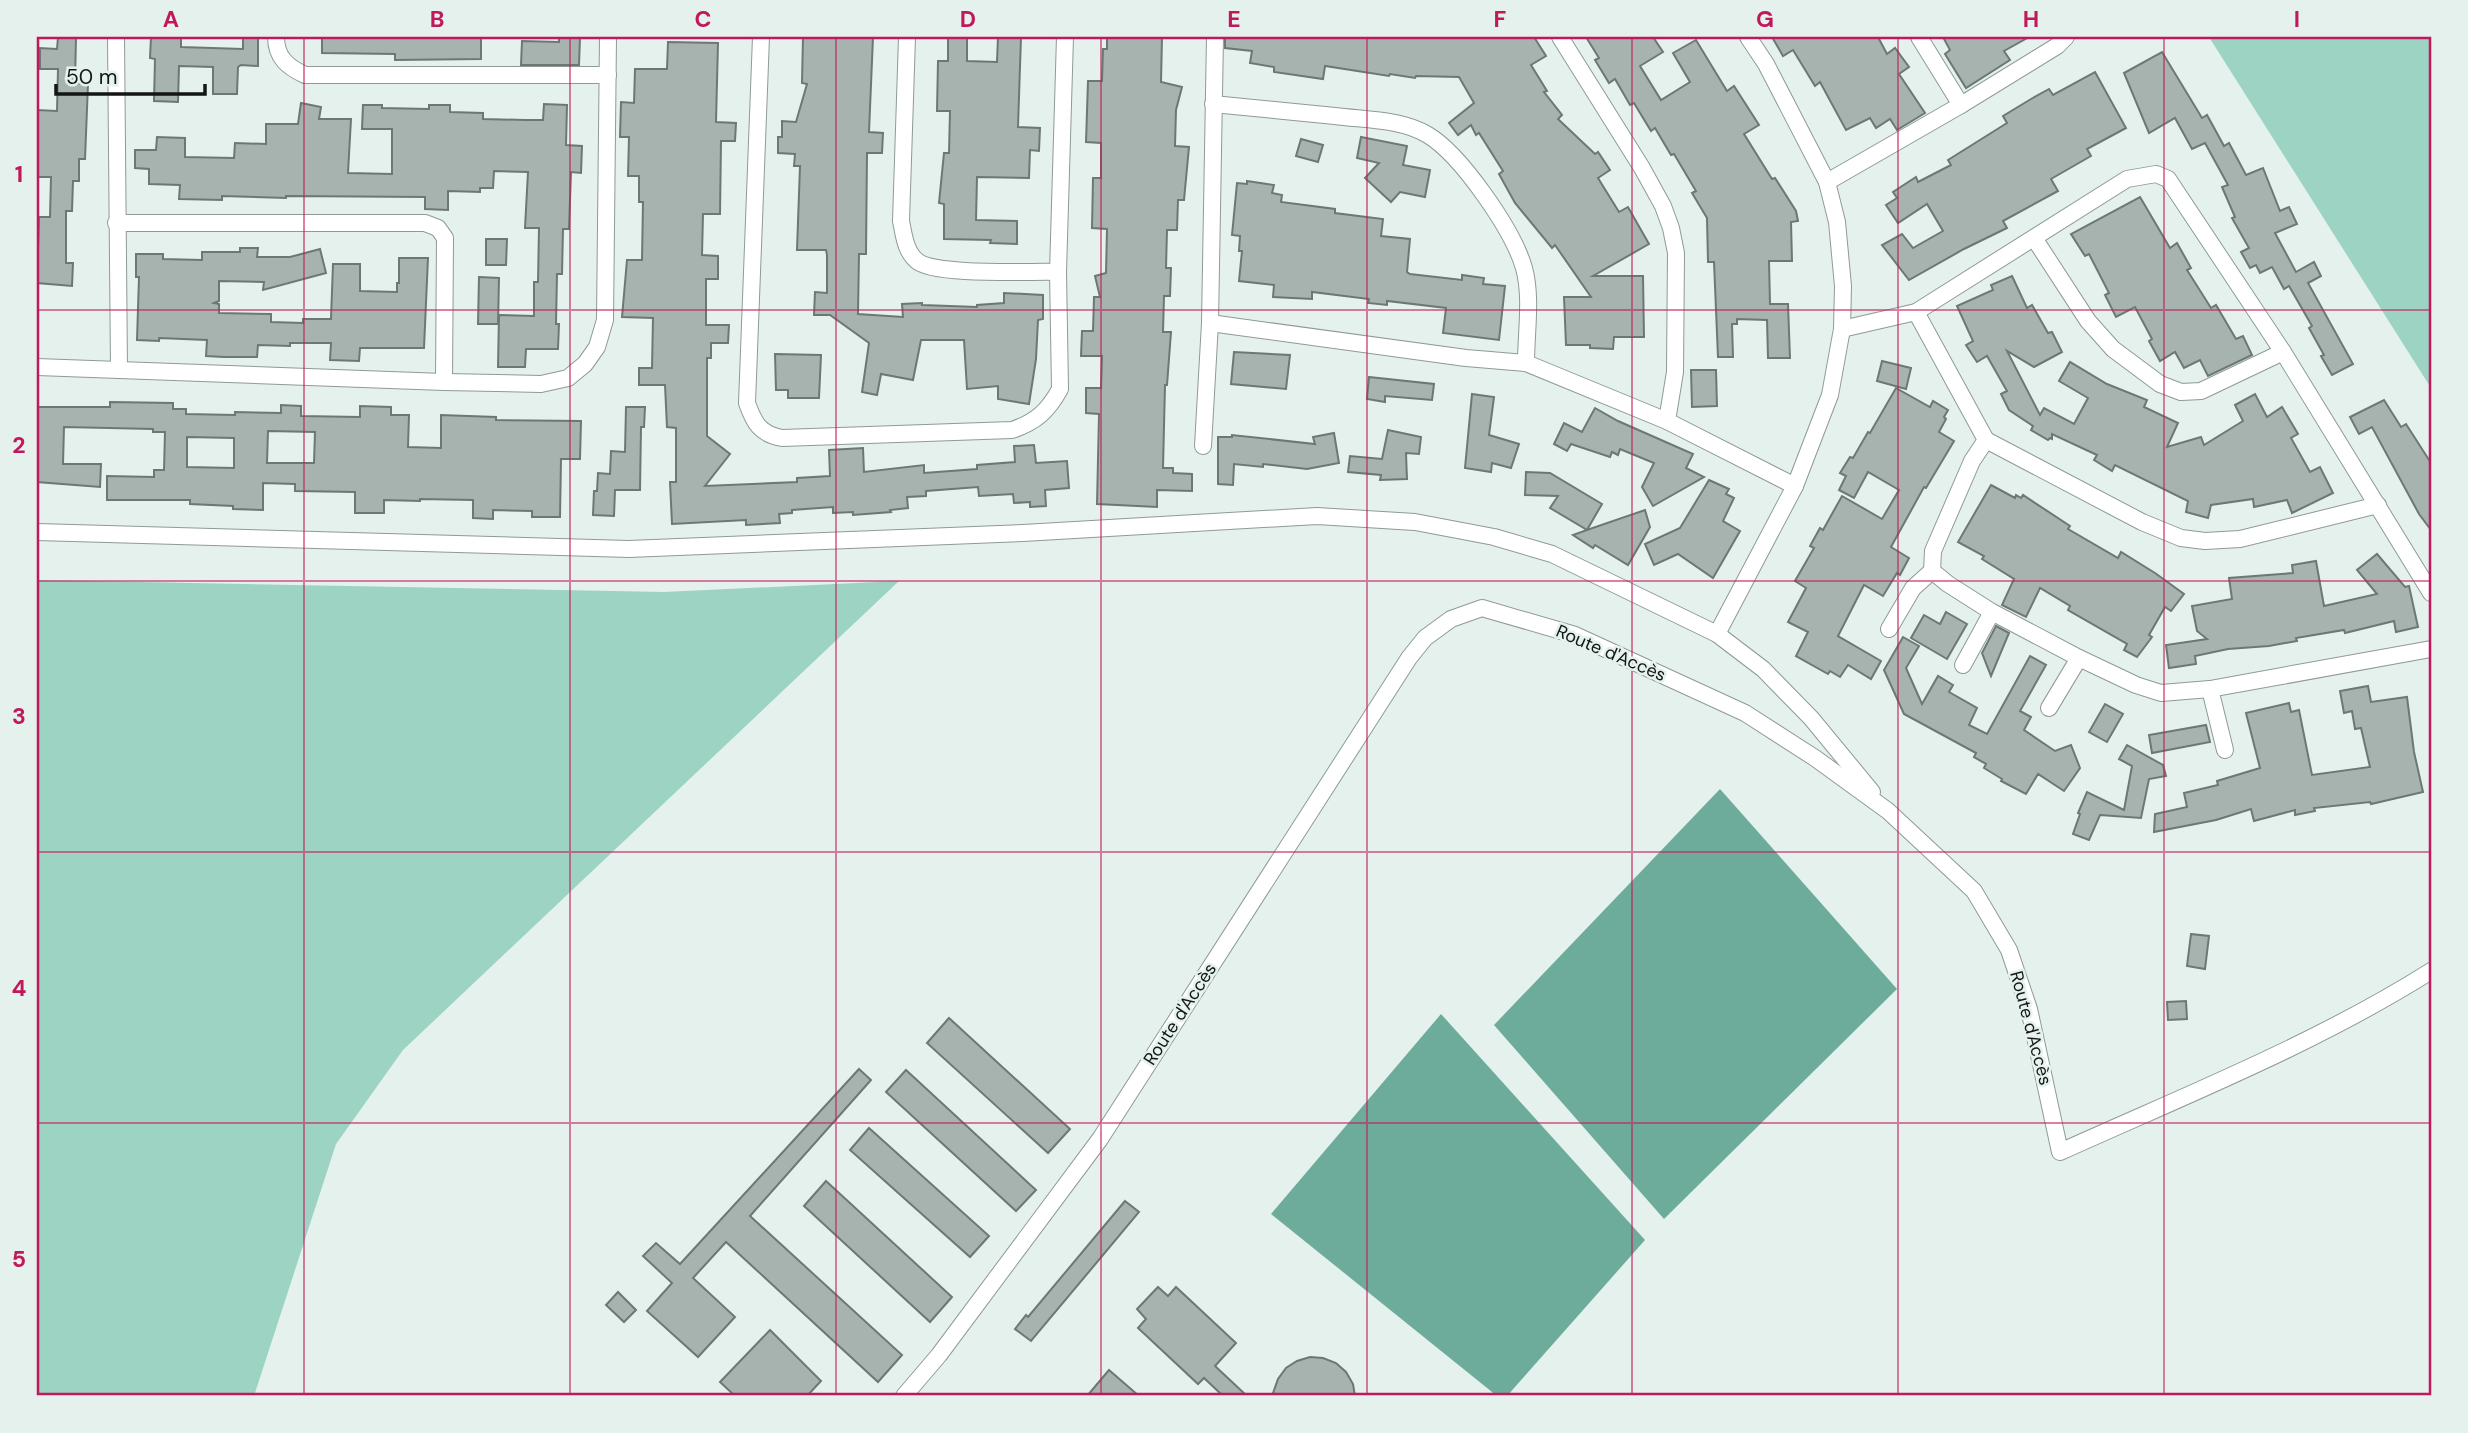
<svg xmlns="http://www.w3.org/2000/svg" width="2468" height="1433" viewBox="0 0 2468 1433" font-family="'DM Sans',sans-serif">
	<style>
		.green { fill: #9dd3c3 }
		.water { fill: #6dac9a }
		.building { fill: #a7b3af; stroke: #6d7874; stroke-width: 2; fill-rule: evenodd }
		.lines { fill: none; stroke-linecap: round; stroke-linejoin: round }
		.minor-casing { stroke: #8f9a96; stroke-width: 18 }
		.minor { stroke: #fff; stroke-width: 16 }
		.grid { fill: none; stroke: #c2185b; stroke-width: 2; stroke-opacity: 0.55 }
		.labels { text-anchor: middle; stroke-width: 5; stroke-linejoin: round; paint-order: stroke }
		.street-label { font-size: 18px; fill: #121615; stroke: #e5f1ed }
		.neatline { fill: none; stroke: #c2185b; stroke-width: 2.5 }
		.grid-label { font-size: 23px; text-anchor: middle; font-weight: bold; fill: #c2185b }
	</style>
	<rect width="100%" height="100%" fill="#e5f1ed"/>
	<g class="green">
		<polygon points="2209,37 2431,37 2431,388"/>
		<polygon points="37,580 664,592 899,581 403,1050 336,1144 254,1396 37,1396"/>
	</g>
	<g class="water">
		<polygon points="1720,789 1897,989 1664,1219 1494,1025"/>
		<polygon points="1441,1014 1645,1240 1507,1396 1497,1396 1271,1214"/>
	</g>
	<g class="building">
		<polygon points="58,37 76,37 75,83 88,84 85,159 79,159 79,181 73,181 72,211 66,211 66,263 73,263 72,286 37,283 39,217 50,217 51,177 37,177 37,110 57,111 58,69 40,69 40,48 57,49"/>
		<polygon points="151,37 181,38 181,47 243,49 243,37 258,37 258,66 241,65 238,67 237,94 213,94 213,67 179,66 178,102 154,101 155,59 150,58"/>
		<polygon points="322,37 481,37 481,59 395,60 395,54 322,53"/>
		<polygon points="559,37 580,37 579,65 521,65 522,41 559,42"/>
		<polygon points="803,37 873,37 869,132 883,133 882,153 867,153 866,254 859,254 858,314 903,317 902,304 922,303 922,305 977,307 977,305 1004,303 1004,293 1043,295 1043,319 1038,320 1036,359 1029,404 998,399 998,386 967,389 964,340 921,340 913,380 881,374 877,395 862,392 869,343 830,315 814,315 815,292 827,293 827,255 826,250 797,250 800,166 794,166 795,154 778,153 778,137 782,137 782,121 796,122 807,84 802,83"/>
		<polygon points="948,37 967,37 967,61 997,62 998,37 1021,37 1018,127 1040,128 1039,151 1030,150 1029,178 977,177 976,220 1017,221 1017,244 990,243 991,240 944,239 944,204 939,203 944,153 949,153 950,111 937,111 938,61 948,61"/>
		<polygon points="1107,37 1162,37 1161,82 1182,87 1176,110 1175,146 1189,147 1184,200 1178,200 1177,230 1167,230 1166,268 1171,268 1170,296 1164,296 1163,332 1171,332 1167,385 1165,385 1163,468 1173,468 1173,473 1192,474 1192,491 1157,490 1157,507 1097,504 1099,414 1086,413 1086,388 1101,388 1102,356 1081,356 1082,331 1093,331 1094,297 1100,297 1095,276 1106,273 1107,229 1092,228 1093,178 1101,178 1101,143 1086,142 1088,81 1102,81 1103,49 1107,49"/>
		<polygon points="1225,37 1534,37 1546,56 1531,65 1547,91 1544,92 1562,115 1558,119 1595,154 1598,152 1610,170 1598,178 1619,212 1628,207 1649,244 1593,276 1643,276 1644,337 1614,337 1613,349 1590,348 1590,345 1566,345 1564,297 1591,297 1555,245 1552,248 1515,203 1499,174 1503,171 1479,133 1476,135 1471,125 1458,135 1449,123 1474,103 1459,77 1416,76 1415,78 1390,74 1389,76 1325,66 1323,79 1274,72 1274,67 1250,63 1252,51 1225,48"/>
		<polygon points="1586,37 1653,37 1663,52 1640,66 1661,100 1690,82 1673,53 1696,40 1727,91 1734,86 1759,125 1744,134 1772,179 1775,178 1796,211 1798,221 1791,222 1792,261 1769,261 1770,304 1788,304 1790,358 1768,358 1767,320 1737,319 1737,324 1732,324 1733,357 1718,357 1714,262 1708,262 1707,218 1692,193 1696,191 1674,154 1671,155 1655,128 1651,131 1634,103 1630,105 1615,79 1609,83 1595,60 1599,58"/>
		<polygon points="1772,37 1878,37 1887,54 1895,48 1909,67 1899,74 1925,113 1897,130 1890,119 1876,128 1870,118 1846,130 1820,82 1815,86 1793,50 1783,56"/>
		<polygon points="1943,37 2029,37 2004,51 2010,60 1966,88 1945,54 1950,50"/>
		<polygon points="668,42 718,43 716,122 736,123 735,141 721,141 720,214 703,214 702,255 718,256 718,279 706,279 706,325 729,325 728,343 711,343 711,358 707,358 707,436 730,454 705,486 797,482 797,478 830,476 829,450 863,448 864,472 924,465 924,473 977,469 977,465 1015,462 1014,446 1034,445 1036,463 1067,461 1069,488 1045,490 1046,506 1030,507 1030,502 1014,503 1013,494 979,496 978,487 926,491 926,496 907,497 908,508 890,510 891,512 853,515 853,512 833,513 833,507 792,510 792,513 779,514 780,523 746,525 746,520 672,524 670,482 676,482 676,428 667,427 665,385 639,385 639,368 652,368 653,318 622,317 627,260 642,260 643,202 639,202 639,176 628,176 629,137 620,137 621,102 634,103 635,69 667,69"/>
		<polygon points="2162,52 2202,118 2207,115 2224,146 2229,143 2246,175 2263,168 2280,211 2289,207 2297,224 2275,233 2296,272 2314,262 2321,276 2308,283 2353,364 2332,375 2321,356 2324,355 2309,328 2312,326 2289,286 2284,289 2272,267 2260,273 2256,265 2250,268 2241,252 2249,248 2232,218 2235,217 2222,187 2228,185 2205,143 2192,149 2175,118 2149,133 2124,73"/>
		<polygon points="2095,72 2126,128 2087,149 2091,156 2051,179 2058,191 2003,221 2007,228 1964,249 1909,280 1882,245 1902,234 1913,248 1943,231 1927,204 1898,223 1886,205 1897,198 1893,192 1916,177 1918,182 1951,165 1948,160 2007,123 2003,116 2031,99 2049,89 2053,95"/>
		<polygon points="301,103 321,107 319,119 351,119 348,173 392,174 392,129 362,129 363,105 382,105 382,108 429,109 429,105 450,105 450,112 483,113 483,119 525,120 543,120 544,104 567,105 566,145 582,146 581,173 571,172 569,229 563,229 562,274 557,274 556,324 559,324 558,349 526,349 525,367 498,367 499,315 534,316 534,282 538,282 539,228 525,228 528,172 494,171 493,188 480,188 480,192 448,191 448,210 425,209 425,197 286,196 286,198 222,196 222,200 179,199 180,185 149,184 149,169 135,168 135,150 156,150 157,137 185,138 185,157 234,158 235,143 266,144 266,124 298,124"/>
		<polygon points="1361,137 1407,146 1403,165 1430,170 1425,197 1400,192 1391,202 1365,178 1379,163 1357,158"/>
		<polygon points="1301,139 1323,145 1318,162 1296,156"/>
		<polygon points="1247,181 1274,185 1272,193 1282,195 1281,202 1335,209 1335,213 1383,219 1381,236 1410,239 1407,272 1410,274 1462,280 1462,275 1484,278 1483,284 1505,286 1499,340 1443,333 1446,308 1387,301 1387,305 1368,303 1369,299 1312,292 1312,299 1273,297 1274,285 1239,281 1242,251 1239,251 1240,236 1232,235 1237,183 1247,184"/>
		<polygon points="2140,197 2170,248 2177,243 2191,268 2187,270 2211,308 2216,305 2236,339 2243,336 2252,355 2208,376 2200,360 2184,368 2175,352 2160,361 2149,341 2152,339 2135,307 2116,317 2105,295 2109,293 2089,254 2085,256 2071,234"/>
		<polygon points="486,239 507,239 506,265 486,265"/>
		<polygon points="240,248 258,248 257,257 290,257 320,249 326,273 263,290 264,282 219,281 219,301 214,303 219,304 219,313 271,314 271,322 303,323 303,319 331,319 333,264 360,264 360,291 397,292 397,283 399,283 399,258 428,258 424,348 360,348 359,361 330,360 331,343 290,343 290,346 258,345 257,357 224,357 206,356 207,340 159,338 159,341 137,340 139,277 136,277 136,254 163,254 163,259 202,260 202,252 240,252"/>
		<polygon points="2012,276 2027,308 2032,305 2048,333 2052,332 2062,352 2034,367 2007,351 2040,415 2044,408 2074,424 2088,398 2059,381 2070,362 2107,384 2147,400 2144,407 2178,423 2167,447 2201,437 2204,445 2243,421 2235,405 2255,394 2267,417 2282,407 2298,434 2291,438 2310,472 2320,467 2333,493 2292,513 2287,500 2254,507 2253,499 2211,505 2208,518 2186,512 2188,501 2115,465 2112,471 2094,460 2097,455 2052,434 2052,439 2050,438 2048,440 2031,430 2033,426 2009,410 2001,394 2007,391 1987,356 1977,362 1966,345 1973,341 1957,306 1993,290 1991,285"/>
		<polygon points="479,277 499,278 498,324 478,324"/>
		<polygon points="1234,352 1290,355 1286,389 1231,384"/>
		<polygon points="775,354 821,355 819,398 788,398 788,390 776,390"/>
		<polygon points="1882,361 1911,368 1906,389 1877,381"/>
		<polygon points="1691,370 1716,370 1717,406 1692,407"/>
		<polygon points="1369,377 1434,384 1432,400 1385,396 1385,402 1367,399"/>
		<polygon points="1896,388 1930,407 1933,401 1948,410 1944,417 1946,419 1939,432 1954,441 1926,488 1924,487 1891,547 1909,558 1900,575 1897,573 1883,596 1864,585 1838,636 1881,661 1871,679 1848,665 1840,677 1830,671 1828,674 1796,656 1808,632 1788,622 1806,588 1795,581 1814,548 1810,546 1820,528 1823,530 1842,496 1882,519 1899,490 1868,472 1854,498 1839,490 1846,476 1840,473 1850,457 1853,458 1868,432 1870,433"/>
		<polygon points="1472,394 1494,397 1489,435 1519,444 1511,468 1492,463 1491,472 1465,468"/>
		<polygon points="2384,400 2401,427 2406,424 2431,463 2431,530 2419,514 2372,427 2359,434 2350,417"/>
		<path d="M110,402L173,403V409H186V414L235,415V412L281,413V405L301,406V416L360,417V406L391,407V415H409L408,447L441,448V415L496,417V420L581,421L580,459H561L560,517H532V511L493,510V519L473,518V500L420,499V501L384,500V513H355V492L295,491V484L263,483V510L233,509V506L190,504V500H107V476L154,477V470H164L165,432H153V429L64,427L63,464H101L100,487L37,482V407H110ZM268,431L315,432L314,463H267ZM187,437L234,438V468L187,467Z"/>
		<polygon points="626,407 645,407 644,427 641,427 640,490 615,490 614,516 593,515 594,491 597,491 598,473 610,474 611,451 625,452"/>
		<polygon points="1595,408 1618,421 1693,454 1686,468 1704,477 1653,506 1642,487 1654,463 1620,449 1618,455 1612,452 1610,457 1571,444 1567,451 1554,444 1564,423 1582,432"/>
		<polygon points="1388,430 1421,437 1419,454 1406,453 1407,479 1380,480 1381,475 1348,472 1350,456 1382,459"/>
		<polygon points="1334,433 1339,463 1307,469 1263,464 1263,467 1234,464 1233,485 1218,484 1218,437 1232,437 1232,435 1315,444 1313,437"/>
		<polygon points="1526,472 1550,473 1602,504 1587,530 1645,510 1650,527 1628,565 1595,545 1593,548 1573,535 1587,530 1550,508 1558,496 1525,495"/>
		<polygon points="1709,480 1729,489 1726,494 1734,498 1723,521 1740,531 1713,578 1678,554 1654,565 1645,544 1680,528"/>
		<polygon points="1991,485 2015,498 2016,495 2021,498 2023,495 2070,526 2068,529 2118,558 2121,552 2155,573 2184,594 2171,611 2165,607 2149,635 2152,637 2137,657 2124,650 2127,644 2068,610 2070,606 2040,588 2026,617 2002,605 2014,579 1982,559 1984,556 1958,542"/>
		<polygon points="2377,554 2405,587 2409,586 2418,627 2396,632 2394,621 2345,633 2344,630 2296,638 2297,641 2269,646 2228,649 2195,656 2196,664 2169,668 2166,645 2207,639 2197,631 2192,606 2232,599 2229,578 2293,573 2292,565 2316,561 2324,606 2377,594 2357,570"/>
		<polygon points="1946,612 1967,624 1947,659 1911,638 1924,615 1940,624"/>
		<polygon points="1996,626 2009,633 1991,676 1982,653"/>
		<polygon points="1903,637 1919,646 1906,668 1922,704 1938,676 1953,685 1949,692 1977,708 1969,725 1987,734 2030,656 2046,665 2020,711 2031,717 2024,730 2055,751 2071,745 2080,768 2064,791 2038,774 2026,794 2001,781 2002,779 1984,768 1986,764 1974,757 1976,753 1904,714 1884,670"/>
		<polygon points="2368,686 2371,702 2407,697 2414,752 2423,792 2371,804 2370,802 2314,808 2315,811 2295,815 2295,810 2254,821 2251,809 2216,820 2154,832 2155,814 2187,807 2184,793 2218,785 2217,781 2260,768 2246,713 2289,703 2291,712 2299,710 2312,775 2370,767 2361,728 2355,729 2352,711 2344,713 2340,691"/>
		<polygon points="2105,704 2123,714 2107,742 2089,732"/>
		<polygon points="2206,725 2210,742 2152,753 2149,735"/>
		<polygon points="2127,745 2163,765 2166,776 2149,779 2141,818 2100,815 2089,840 2073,834 2080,814 2078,813 2087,792 2124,810 2132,766 2119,759"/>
		<polygon points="2191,934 2209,936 2205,969 2187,966"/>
		<polygon points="2186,1001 2187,1019 2168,1020 2167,1002"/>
		<polygon points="949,1018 1070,1129 1048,1153 927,1043"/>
		<polygon points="859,1069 871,1080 750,1216 902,1355 878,1382 726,1242 693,1278 735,1317 698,1357 647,1311 672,1283 643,1256 656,1243 680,1264"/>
		<polygon points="906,1070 1036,1190 1016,1211 886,1092"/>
		<polygon points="869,1128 989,1236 970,1257 850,1150"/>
		<polygon points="826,1181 952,1297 930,1322 804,1206"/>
		<polygon points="1125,1201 1139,1212 1031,1341 1015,1329 1026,1315 1028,1317"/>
		<polygon points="1158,1287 1168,1296 1176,1287 1236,1343 1215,1366 1247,1396 1223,1396 1204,1378 1198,1384 1138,1328 1146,1319 1137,1309"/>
		<polygon points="618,1292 636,1310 624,1322 606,1305"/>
		<polygon points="770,1330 821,1381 807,1396 735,1396 720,1382"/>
		<polygon points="1310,1357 1323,1358 1336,1363 1346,1372 1353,1384 1355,1396 1272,1396 1278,1379 1286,1368 1297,1361"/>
		<polygon points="1109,1370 1139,1396 1087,1396"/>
	</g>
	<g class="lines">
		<g class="minor-casing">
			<g id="minor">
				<polyline points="116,37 119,370"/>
				<path d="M276,37C276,58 288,67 305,75H608"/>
				<path d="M761,37L747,403C754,423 760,434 782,438L1012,430C1036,422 1048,411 1060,389L1058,272L1065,37"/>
				<path d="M907,37L901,221C904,235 905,251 917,261C935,276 1031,271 1058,272"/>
				<polyline points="1560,37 1642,168 1663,206 1671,228 1676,253 1675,372 1667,421"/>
				<polyline points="1919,37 1961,105"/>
				<path d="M1213,104C1254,108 1294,112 1335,116C1365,120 1402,119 1428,135C1461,155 1513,230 1524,268C1532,297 1526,333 1526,363"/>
				<polyline points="1827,182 1961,105 2057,46 2066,37"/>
				<polyline points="116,223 425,223 438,228 445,238 444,382"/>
				<polyline points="2034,238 2088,321 2113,349 2160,384 2181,392 2201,391 2283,352"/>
				<polyline points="1916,312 1986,440 1972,461 1933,551 1932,571 1948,584 1992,612 2079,658 2136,685 2161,693 2210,689 2431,649"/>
				<polyline points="1210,323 1466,358 1526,363 1667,421 1795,486"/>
				<polyline points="1842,329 1916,312 2127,179 2156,174 2168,179 2283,352 2431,593"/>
				<polyline points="37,367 444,382 541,384 568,378 585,364 597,347 605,320 608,37"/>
				<polyline points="1986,440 2142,522 2181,538 2205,541 2240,539 2378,505"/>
				<polyline points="1203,446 1210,323 1215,37"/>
				<polyline points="37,532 629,549 1023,533 1317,516 1415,522 1494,537 1552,554 1717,634 1763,669 1811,718 1872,792"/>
				<polyline points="1889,629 1913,588 1932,571"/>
				<polyline points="1717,634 1795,486 1830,395 1842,329 1843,286 1837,222 1827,182 1766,64 1748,37"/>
				<polyline points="1963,665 1992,612"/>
				<polyline points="2210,689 2225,750"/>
				<polyline points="2049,708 2079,658"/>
				<path d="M904,1396L939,1355L1100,1139L1409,658L1425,638L1451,619L1482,608L1575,635L1745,713L1815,758L1888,811L1974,891L2009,950L2029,1009L2060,1152C2186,1095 2315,1044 2431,971"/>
			</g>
		</g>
		<use href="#minor" class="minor"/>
	</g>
	<path class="grid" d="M304,37V1396M570,37V1396M836,37V1396M1101,37V1396M1367,37V1396M1632,37V1396M1898,37V1396M2164,37V1396M37,310H2431M37,581H2431M37,852H2431M37,1123H2431"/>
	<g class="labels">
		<g class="street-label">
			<text transform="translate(1611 653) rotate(23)" y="6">Route d'Accès</text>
			<text transform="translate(1180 1014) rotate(-57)" y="6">Route d'Accès</text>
			<text transform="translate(2031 1028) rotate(75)" y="6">Route d'Accès</text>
		</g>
	</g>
	<rect width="2468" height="1433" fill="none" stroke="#e5f1ed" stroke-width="77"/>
	<path d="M56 84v10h149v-10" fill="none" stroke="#121615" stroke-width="3.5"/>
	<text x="66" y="84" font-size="21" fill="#121615" stroke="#e5f1ed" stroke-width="5" paint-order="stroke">50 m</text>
	<rect x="38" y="38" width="2392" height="1356" class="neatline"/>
	<g class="grid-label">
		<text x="171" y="27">A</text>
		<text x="437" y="27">B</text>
		<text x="703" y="27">C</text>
		<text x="968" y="27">D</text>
		<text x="1234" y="27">E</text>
		<text x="1500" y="27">F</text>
		<text x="1765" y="27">G</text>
		<text x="2031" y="27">H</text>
		<text x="2297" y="27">I</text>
		<text x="19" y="182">1</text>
		<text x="19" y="453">2</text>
		<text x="19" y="724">3</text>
		<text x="19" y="996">4</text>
		<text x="19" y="1267">5</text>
	</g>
</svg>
